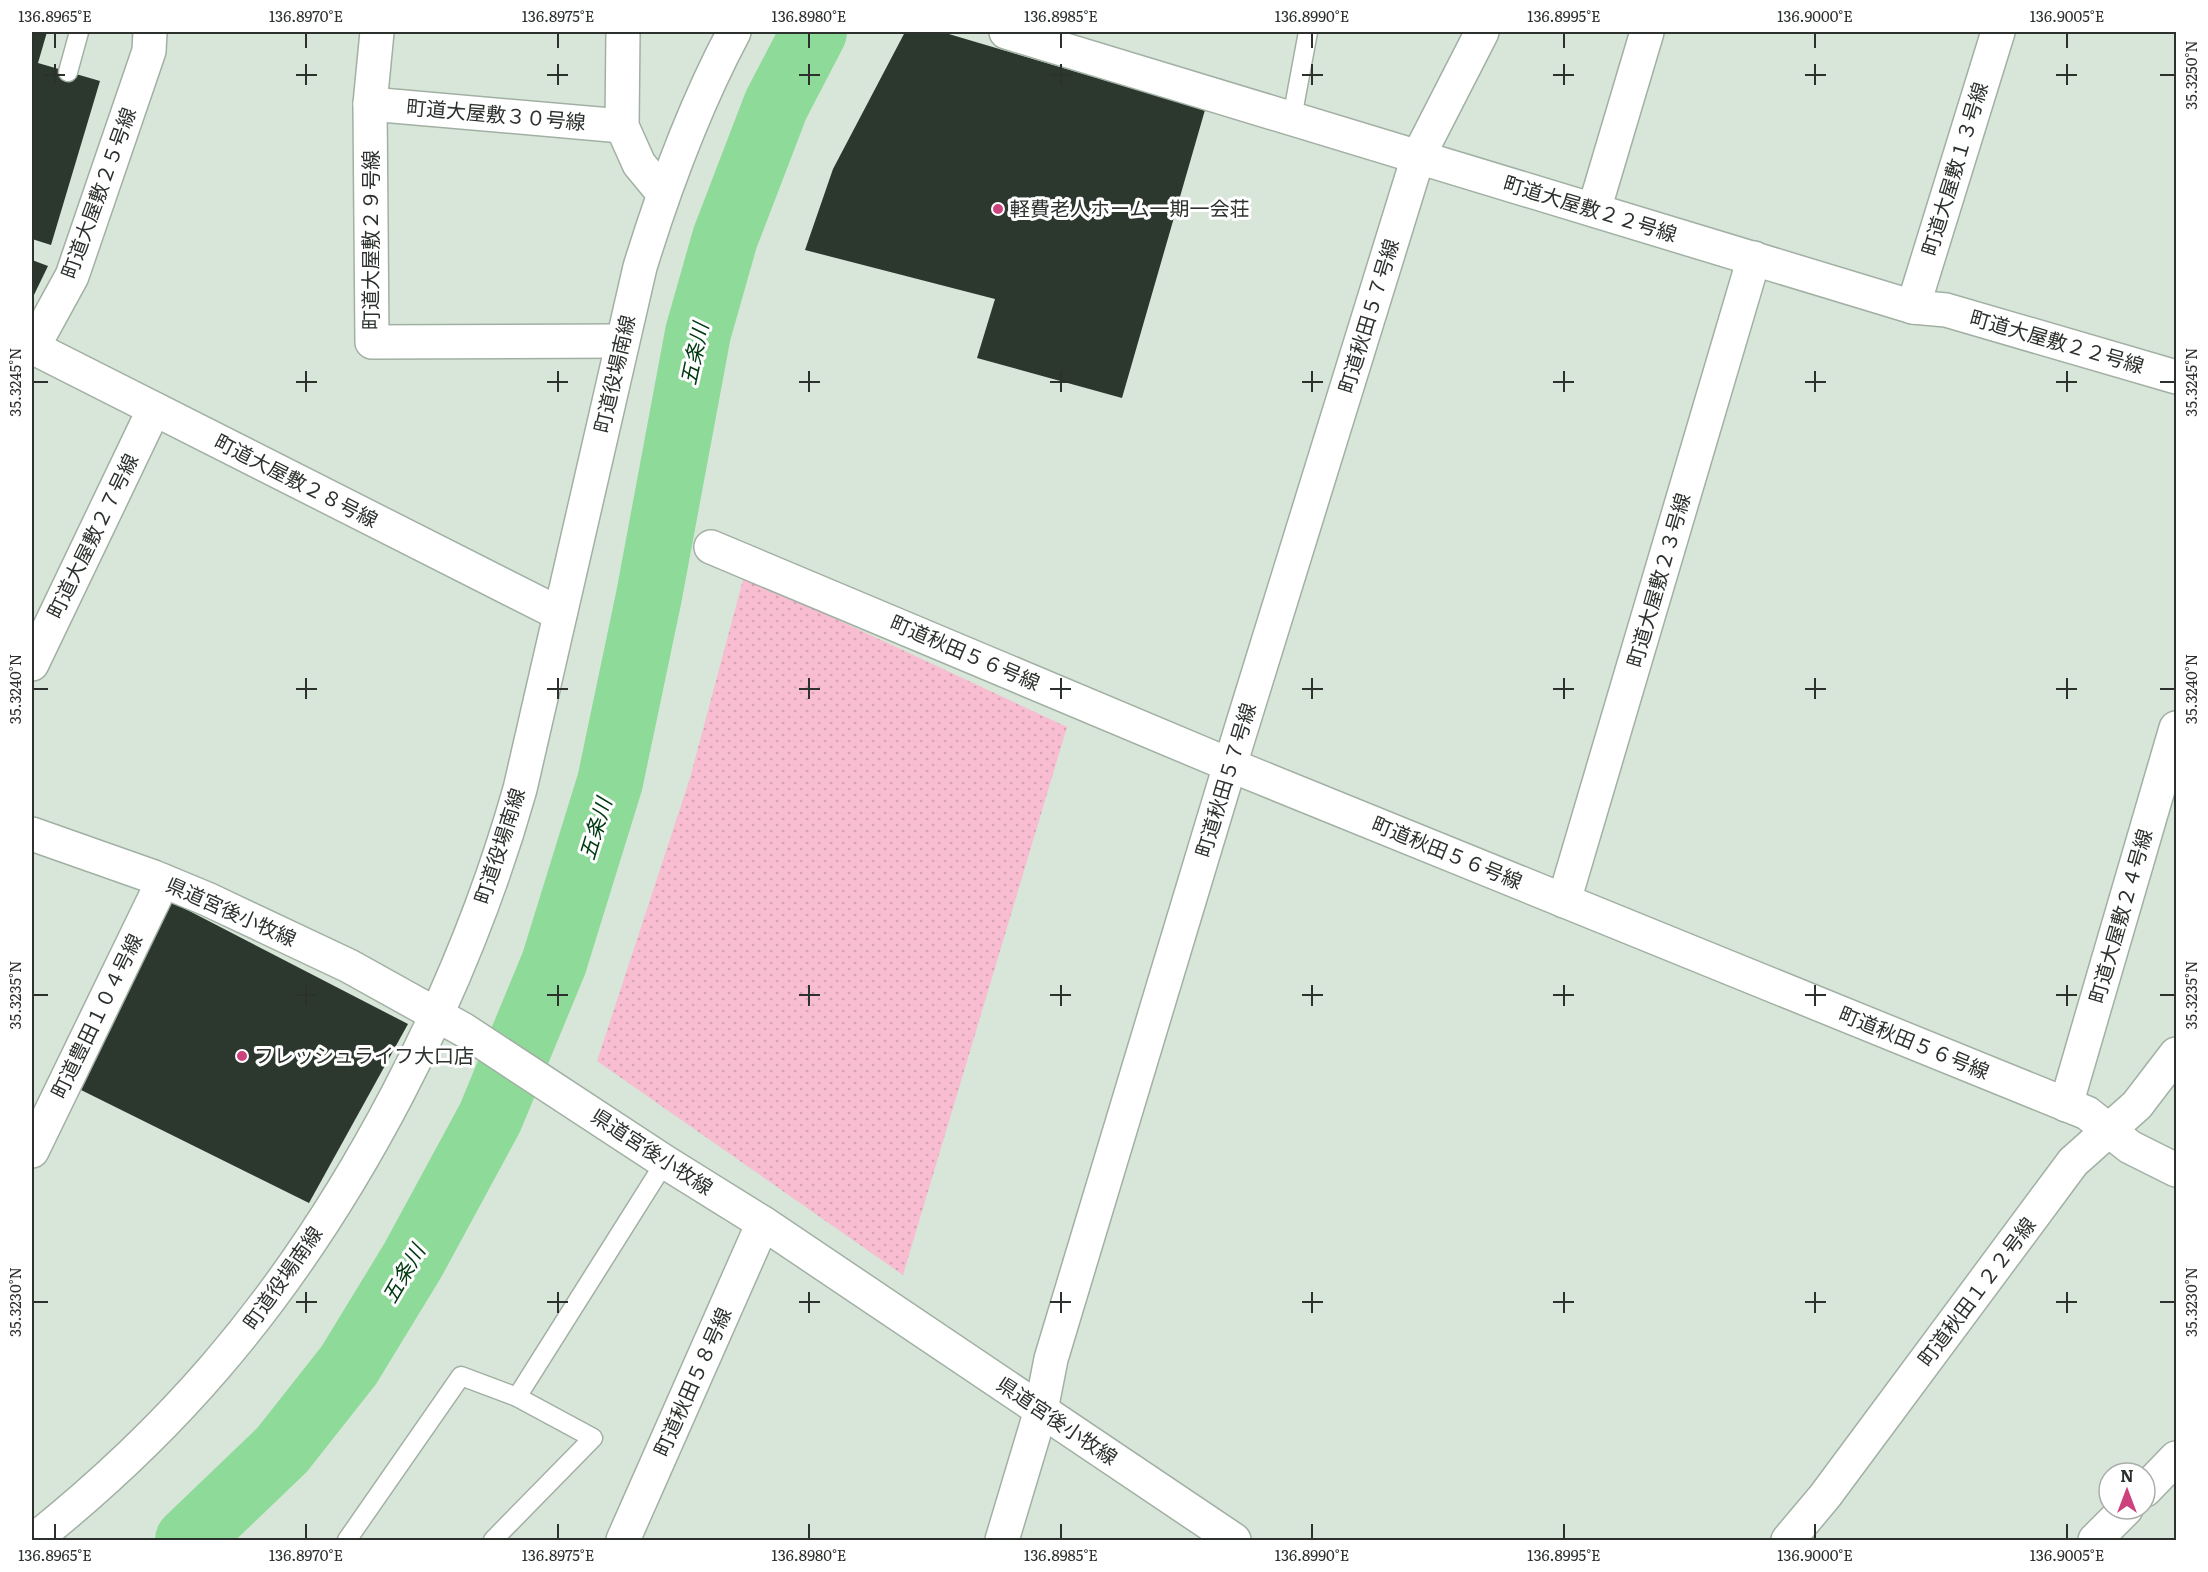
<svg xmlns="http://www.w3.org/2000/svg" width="2208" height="1572" viewBox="0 0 2208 1572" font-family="Literata,'Noto Sans JP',serif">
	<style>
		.park { fill: url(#park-dots) }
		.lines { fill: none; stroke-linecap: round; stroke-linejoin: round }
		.river { stroke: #8eda99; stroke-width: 66 }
		.building { fill: #2c382e }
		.lane-casing { stroke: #a2b0a4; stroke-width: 21 }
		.street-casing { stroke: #a2b0a4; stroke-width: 36 }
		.secondary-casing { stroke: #a2b0a4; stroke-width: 36 }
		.lane { stroke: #fff; stroke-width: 18 }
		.street { stroke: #fff; stroke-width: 33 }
		.secondary { stroke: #fff; stroke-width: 33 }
		.ticks { fill: none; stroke: #2c312d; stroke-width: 2 }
		.poi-dot { fill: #cb427d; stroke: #fff; stroke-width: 2 }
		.labels { text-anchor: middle; stroke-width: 6; stroke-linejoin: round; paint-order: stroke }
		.street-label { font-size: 20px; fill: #2c312d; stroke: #fff }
		.poi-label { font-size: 20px; fill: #2c312d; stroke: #fff; text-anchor: start }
		.water-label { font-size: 21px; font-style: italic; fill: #003910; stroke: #fff }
		.neatline { fill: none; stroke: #2c312d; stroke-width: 2 }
		.ticks-label { font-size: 15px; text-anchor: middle; fill: #2c312d }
	</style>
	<defs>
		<pattern id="park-dots" width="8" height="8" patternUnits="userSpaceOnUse" patternTransform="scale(1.5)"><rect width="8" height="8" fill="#f8bdd0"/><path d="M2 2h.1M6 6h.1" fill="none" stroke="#d5a3b3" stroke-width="1.8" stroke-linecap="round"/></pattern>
	</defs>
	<rect width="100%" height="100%" fill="#d7e6d9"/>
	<polygon class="park" points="744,576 1067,727 903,1275 597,1061 690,778"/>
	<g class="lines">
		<polyline class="river" points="188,1540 282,1450 349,1365 413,1260 490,1118 554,963 610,782 649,596 698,333 725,238 776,105 814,32"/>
	</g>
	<g class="building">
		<polygon points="32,32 47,32 38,63 100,81 51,245 32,239"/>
		<polygon points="905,32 942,32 1205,110 1122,398 977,358 995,299 805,250 833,169"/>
		<polygon points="32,260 48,266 32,299"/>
		<polygon points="172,902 408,1024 309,1203 77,1088"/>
	</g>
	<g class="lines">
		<g class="lane-casing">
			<g id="lane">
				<polyline points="68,72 79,32"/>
				<polyline points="1292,118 1308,32"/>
				<polyline points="517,1397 665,1162"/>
				<polyline points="347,1540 461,1376 517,1397 593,1438 493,1540"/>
			</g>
		</g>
		<g class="street-casing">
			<g id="street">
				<polyline points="377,32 370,104 372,342 622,341"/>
				<polyline points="623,32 622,126 639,164 663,193"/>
				<polyline points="1006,32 1913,307 1946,310 2176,377"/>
				<polyline points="370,104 622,126"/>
				<polyline points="1594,210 1647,32"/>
				<polyline points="1913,307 1998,32"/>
				<polyline points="32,347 560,614"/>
				<polyline points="32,349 72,276 149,51 150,32"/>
				<polyline points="711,547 1230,765 2087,1113 2130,1147 2176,1170"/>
				<polyline points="32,664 154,409"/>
				<polyline points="1564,901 1754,258"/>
				<polyline points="2066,1105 2176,728"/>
				<polyline points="32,1151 163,881"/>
				<polyline points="623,1540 763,1223"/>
				<polyline points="1002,1540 1041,1410 1051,1359 1230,765 1418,157 1482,32"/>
				<polyline points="1788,1540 1825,1496 2073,1162 2137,1105 2176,1054"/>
			</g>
		</g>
		<g class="secondary-casing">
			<g id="secondary">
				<polyline points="32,834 154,877 207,899 349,966 464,1030 665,1162 763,1223 1234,1540"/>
				<polyline points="2145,1490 2176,1458"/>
				<path d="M34,1540C99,1488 160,1431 215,1367C352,1208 463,991 520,789L640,267C665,186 694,107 734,32"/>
				<polyline points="2095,1540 2126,1509"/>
			</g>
		</g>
		<use href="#lane" class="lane"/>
		<use href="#street" class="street"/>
		<use href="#secondary" class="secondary"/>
	</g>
	<path class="ticks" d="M55,33V48M306,33V48M558,33V48M809,33V48M1061,33V48M1312,33V48M1564,33V48M1815,33V48M2067,33V48M55,64V85M306,64V85M558,64V85M809,64V85M1061,64V85M1312,64V85M1564,64V85M1815,64V85M2067,64V85M44,75H65M296,75H317M547,75H568M799,75H820M1050,75H1071M1302,75H1323M1553,75H1574M1805,75H1826M2056,75H2077M2160,75H2175M306,371V392M558,371V392M809,371V392M1061,371V392M1312,371V392M1564,371V392M1815,371V392M2067,371V392M33,382H48M296,382H317M547,382H568M799,382H820M1050,382H1071M1302,382H1323M1553,382H1574M1805,382H1826M2056,382H2077M2160,382H2175M306,678V699M558,678V699M809,678V699M1061,678V699M1312,678V699M1564,678V699M1815,678V699M2067,678V699M33,689H48M296,689H317M547,689H568M799,689H820M1050,689H1071M1302,689H1323M1553,689H1574M1805,689H1826M2056,689H2077M2160,689H2175M306,985V1006M558,985V1006M809,985V1006M1061,985V1006M1312,985V1006M1564,985V1006M1815,985V1006M2067,985V1006M33,995H48M296,995H317M547,995H568M799,995H820M1050,995H1071M1302,995H1323M1553,995H1574M1805,995H1826M2056,995H2077M2160,995H2175M306,1292V1313M558,1292V1313M809,1292V1313M1061,1292V1313M1312,1292V1313M1564,1292V1313M1815,1292V1313M2067,1292V1313M33,1302H48M296,1302H317M547,1302H568M799,1302H820M1050,1302H1071M1302,1302H1323M1553,1302H1574M1805,1302H1826M2056,1302H2077M2160,1302H2175M55,1524V1539M306,1524V1539M558,1524V1539M809,1524V1539M1061,1524V1539M1312,1524V1539M1564,1524V1539M1815,1524V1539M2067,1524V1539"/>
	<g class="poi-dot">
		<circle cx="998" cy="209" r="6"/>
		<circle cx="242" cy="1056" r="6"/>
	</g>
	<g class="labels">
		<g class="street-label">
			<text transform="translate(496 115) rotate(5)" y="7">町道大屋敷３０号線</text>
			<text transform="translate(1955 169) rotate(-73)" y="7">町道大屋敷１３号線</text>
			<text transform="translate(99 193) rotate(-70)" y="7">町道大屋敷２５号線</text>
			<text transform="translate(1590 209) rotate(17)" y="7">町道大屋敷２２号線</text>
			<text transform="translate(371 240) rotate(-90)" y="7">町道大屋敷２９号線</text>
			<text transform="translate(1369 316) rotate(-73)" y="7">町道秋田５７号線</text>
			<text transform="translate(2057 342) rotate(16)" y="7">町道大屋敷２２号線</text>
			<text transform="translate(615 374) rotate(-77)" y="7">町道役場南線</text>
			<text transform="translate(296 481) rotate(27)" y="7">町道大屋敷２８号線</text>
			<text transform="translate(93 536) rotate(-64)" y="7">町道大屋敷２７号線</text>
			<text transform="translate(1659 580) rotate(-74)" y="7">町道大屋敷２３号線</text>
			<text transform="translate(965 653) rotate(23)" y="7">町道秋田５６号線</text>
			<text transform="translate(1226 780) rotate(-73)" y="7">町道秋田５７号線</text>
			<text transform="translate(500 846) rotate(-72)" y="7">町道役場南線</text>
			<text transform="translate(1447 853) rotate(22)" y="7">町道秋田５６号線</text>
			<text transform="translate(231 912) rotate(24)" y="7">県道宮後小牧線</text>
			<text transform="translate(2121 916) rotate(-74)" y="7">町道大屋敷２４号線</text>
			<text transform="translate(97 1016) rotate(-64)" y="7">町道豊田１０４号線</text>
			<text transform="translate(1914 1043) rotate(22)" y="7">町道秋田５６号線</text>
			<text transform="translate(652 1152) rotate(33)" y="7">県道宮後小牧線</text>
			<text transform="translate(283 1278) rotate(-55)" y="7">町道役場南線</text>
			<text transform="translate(1977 1292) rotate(-53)" y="7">町道秋田１２２号線</text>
			<text transform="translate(693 1382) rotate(-66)" y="7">町道秋田５８号線</text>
			<text transform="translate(1057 1421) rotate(34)" y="7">県道宮後小牧線</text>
		</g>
		<g class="poi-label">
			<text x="1010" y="216">軽費老人ホーム一期一会荘</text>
			<text x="254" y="1063">フレッシュライフ大口店</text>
		</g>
		<g class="water-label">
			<text transform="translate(695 354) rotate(-78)" y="7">五条川</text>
			<text transform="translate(596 829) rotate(-73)" y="7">五条川</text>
			<text transform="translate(404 1274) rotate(-60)" y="7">五条川</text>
		</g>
	</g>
	<rect width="2208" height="1572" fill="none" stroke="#ffffff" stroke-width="66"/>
	<g transform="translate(2127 1491)"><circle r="28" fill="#ffffff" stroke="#abadab" stroke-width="1.5"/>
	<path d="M0-4.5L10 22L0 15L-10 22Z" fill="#cb427d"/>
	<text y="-9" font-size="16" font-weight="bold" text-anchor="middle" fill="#2c312d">N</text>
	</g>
	<rect x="33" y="33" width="2142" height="1506" class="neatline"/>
	<g class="ticks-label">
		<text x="55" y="22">136.8965°E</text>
		<text x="306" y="22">136.8970°E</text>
		<text x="558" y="22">136.8975°E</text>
		<text x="809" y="22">136.8980°E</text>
		<text x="1061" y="22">136.8985°E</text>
		<text x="1312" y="22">136.8990°E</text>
		<text x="1564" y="22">136.8995°E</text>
		<text x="1815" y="22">136.9000°E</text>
		<text x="2067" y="22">136.9005°E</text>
		<text transform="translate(2192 75) rotate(-90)" y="5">35.3250°N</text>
		<text transform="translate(16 382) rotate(-90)" y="5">35.3245°N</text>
		<text transform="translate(2192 382) rotate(-90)" y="5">35.3245°N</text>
		<text transform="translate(16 689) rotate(-90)" y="5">35.3240°N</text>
		<text transform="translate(2192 689) rotate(-90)" y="5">35.3240°N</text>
		<text transform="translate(16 995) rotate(-90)" y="5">35.3235°N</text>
		<text transform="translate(2192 995) rotate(-90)" y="5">35.3235°N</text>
		<text transform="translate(16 1302) rotate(-90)" y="5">35.3230°N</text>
		<text transform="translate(2192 1302) rotate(-90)" y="5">35.3230°N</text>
		<text x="55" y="1561">136.8965°E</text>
		<text x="306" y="1561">136.8970°E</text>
		<text x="558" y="1561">136.8975°E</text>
		<text x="809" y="1561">136.8980°E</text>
		<text x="1061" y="1561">136.8985°E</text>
		<text x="1312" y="1561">136.8990°E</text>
		<text x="1564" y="1561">136.8995°E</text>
		<text x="1815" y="1561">136.9000°E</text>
		<text x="2067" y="1561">136.9005°E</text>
	</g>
</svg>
